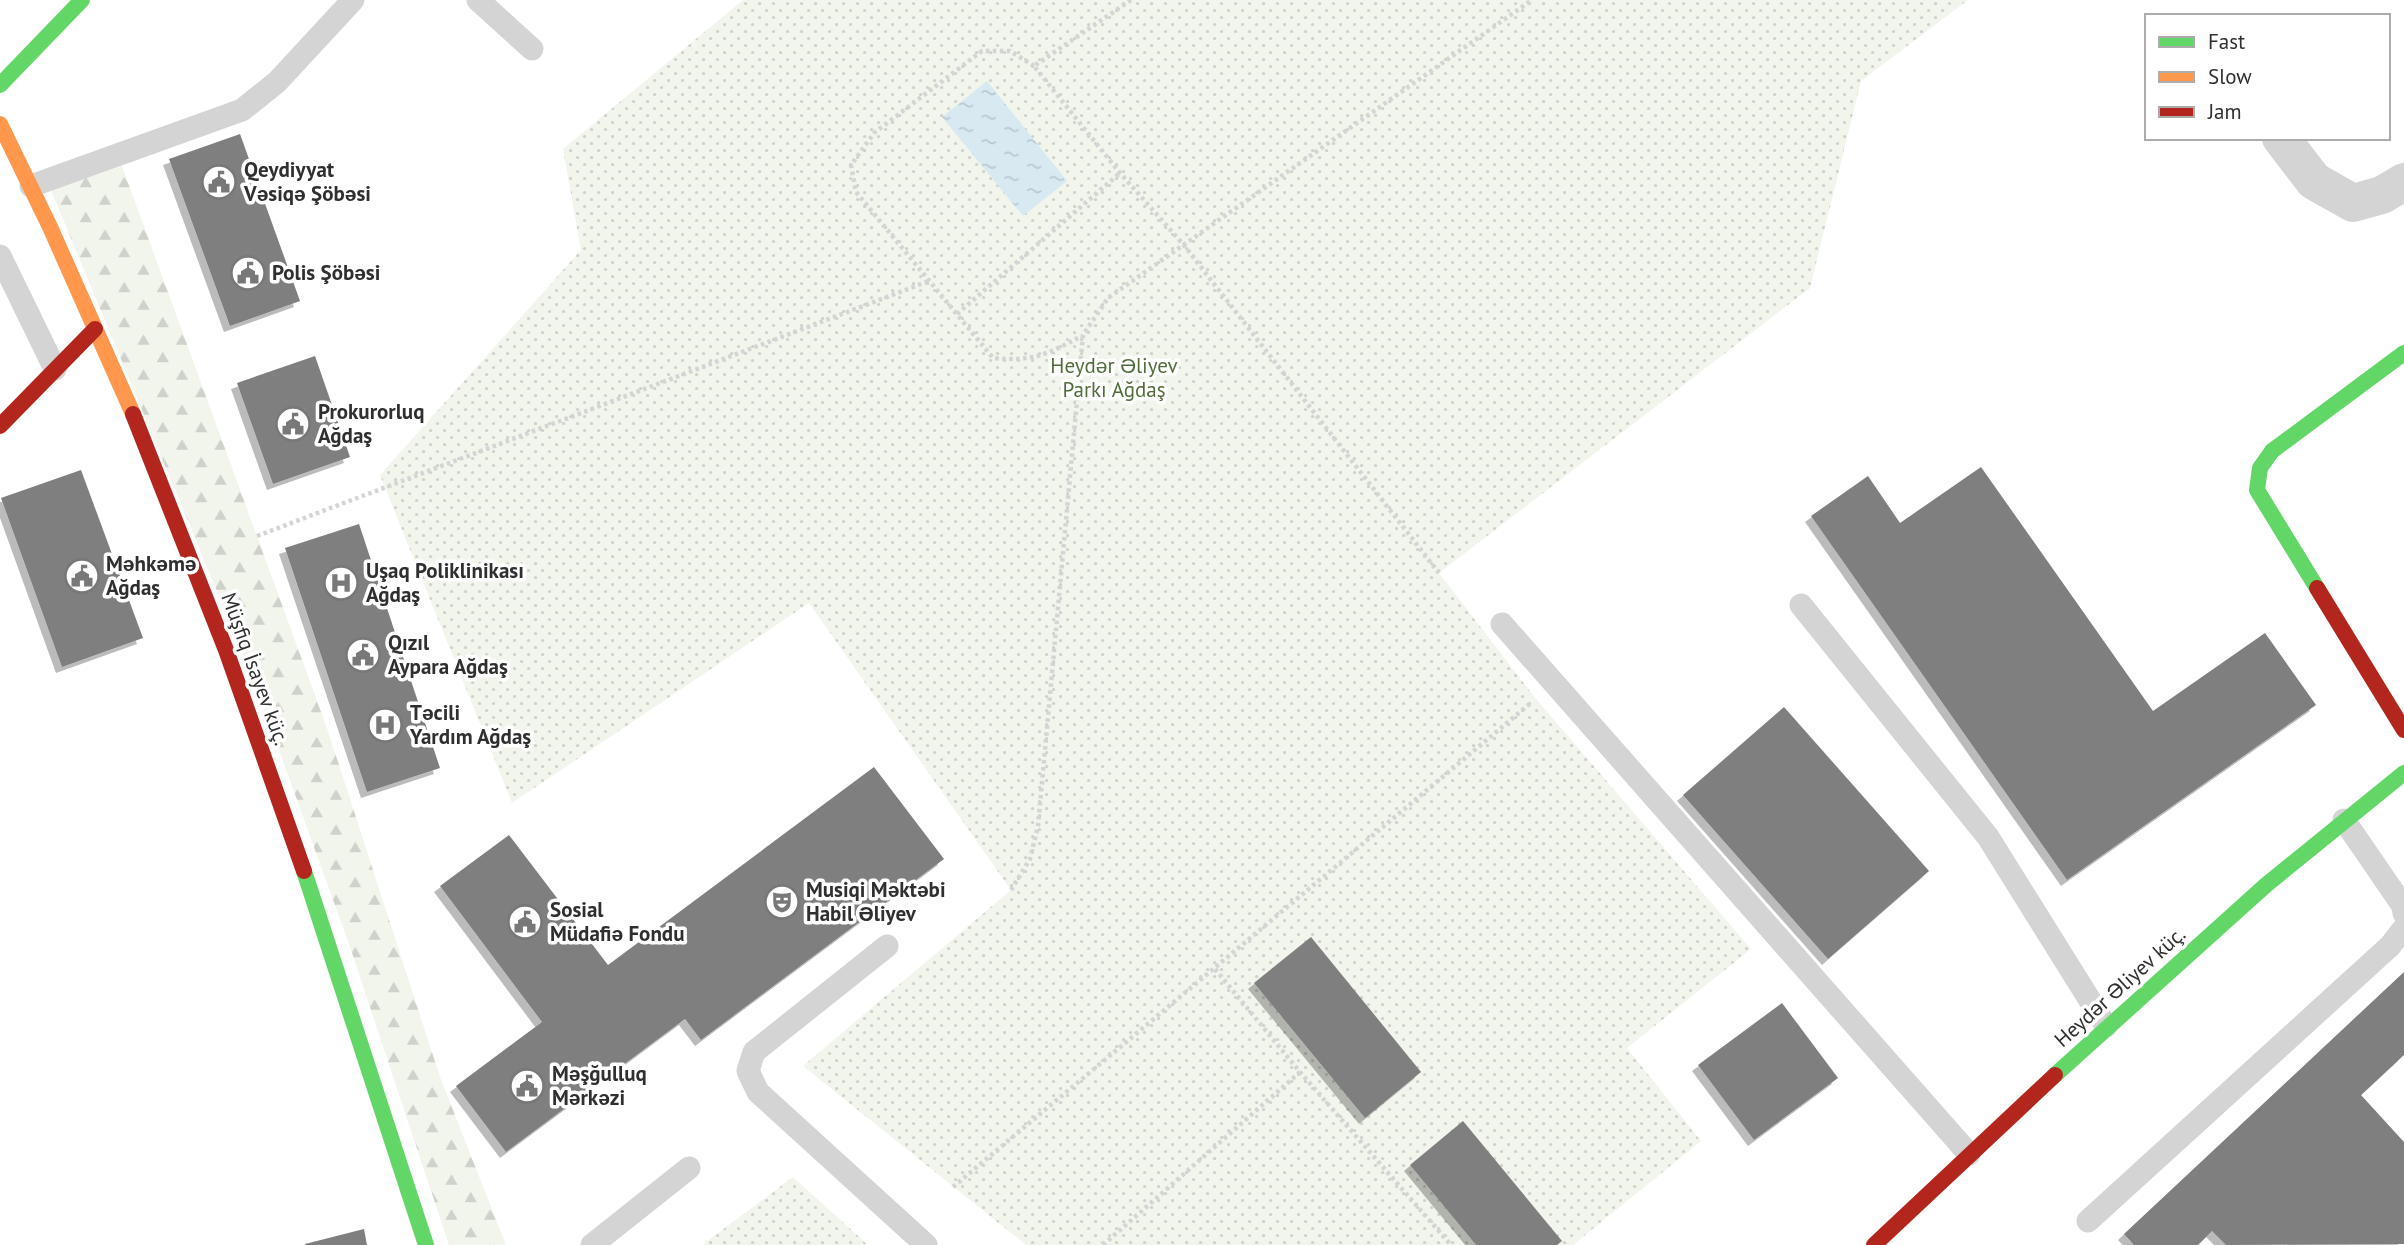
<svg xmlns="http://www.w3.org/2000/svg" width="2404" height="1245" viewBox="0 0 2404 1245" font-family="'PT Sans',sans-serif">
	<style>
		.forest { fill: url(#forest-firs) }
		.park { fill: url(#park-dots) }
		.water { fill: url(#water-ripples) }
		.building { fill: #7f7f7f; filter: url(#shadow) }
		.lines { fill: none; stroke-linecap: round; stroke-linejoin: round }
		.path { stroke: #d4d4d4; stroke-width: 4.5; stroke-dasharray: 3.5 3.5; stroke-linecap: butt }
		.lane { stroke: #d4d4d4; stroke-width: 23 }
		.street { stroke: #d4d4d4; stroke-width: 38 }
		.fast { stroke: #63d668; stroke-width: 16 }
		.slow { stroke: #ff974d; stroke-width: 16 }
		.jam { stroke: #b3261e; stroke-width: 16 }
		.labels { text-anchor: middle; stroke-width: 7; stroke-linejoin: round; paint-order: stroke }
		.poi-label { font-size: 21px; font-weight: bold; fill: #2f2f2f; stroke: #fff; text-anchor: start }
		.park-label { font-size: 21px; fill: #536c3b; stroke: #fff }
		.street-label { font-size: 21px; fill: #2f2f2f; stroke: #fff }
	</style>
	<defs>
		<pattern id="forest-firs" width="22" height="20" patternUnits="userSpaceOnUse" patternTransform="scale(1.75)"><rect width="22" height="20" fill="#f1f5ec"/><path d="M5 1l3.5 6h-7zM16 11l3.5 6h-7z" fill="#cfd2cb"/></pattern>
		<pattern id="park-dots" width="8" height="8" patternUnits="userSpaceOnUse" patternTransform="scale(1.75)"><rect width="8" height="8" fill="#f1f5ec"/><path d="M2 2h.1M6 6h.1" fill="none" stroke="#cfd2cb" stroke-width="1.8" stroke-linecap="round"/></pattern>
		<pattern id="water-ripples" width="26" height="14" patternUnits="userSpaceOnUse" patternTransform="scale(1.75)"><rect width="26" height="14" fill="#d8e9f2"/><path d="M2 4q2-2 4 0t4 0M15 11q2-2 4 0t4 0" fill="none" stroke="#bac8d0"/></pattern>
		<filter id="shadow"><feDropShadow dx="-6" dy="6" stdDeviation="0" flood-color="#0004"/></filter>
	</defs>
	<rect width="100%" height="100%" fill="#fff"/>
	<polygon class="forest" points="122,166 328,731 440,1077 506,1245 449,1245 350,947 256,686 51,190"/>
	<g class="park">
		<polygon points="743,0 1968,0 1861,81 1810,288 1439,573 1536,699 1751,949 1627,1048 1701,1141 1573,1245 1026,1245 803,1066 1011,890 809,603 512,803 380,475 581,250 563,149"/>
		<polygon points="793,1177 868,1245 702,1245"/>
	</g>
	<polygon class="water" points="987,81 1067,181 1023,216 942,117"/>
	<g class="building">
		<polygon points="240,134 300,301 230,326 169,159"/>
		<polygon points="315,356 350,457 273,484 237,383"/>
		<polygon points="1981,467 2153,711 2265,633 2316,705 2067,880 1811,516 1868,476 1900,523"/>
		<polygon points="81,470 143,638 62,667 1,498"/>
		<polygon points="359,524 440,768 367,792 285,548"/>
		<polygon points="1784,707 1929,871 1828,959 1683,795"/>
		<polygon points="874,767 944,859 701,1040 685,1019 506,1152 456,1086 542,1022 440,886 509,835 608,965"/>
		<polygon points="1311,937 1421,1072 1365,1118 1254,983"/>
		<polygon points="2404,972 2404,1055 2361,1095 2404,1142 2404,1244 2226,1245 2212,1231 2198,1245 2134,1245 2124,1234"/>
		<polygon points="1782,1003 1838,1078 1754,1140 1698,1065"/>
		<polygon points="1463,1121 1562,1241 1557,1245 1476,1245 1410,1165"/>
		<polygon points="364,1229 367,1245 305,1245 305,1244"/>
	</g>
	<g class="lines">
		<g class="path">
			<polyline points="1131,0 1034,66 1120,173 1183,244 1439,573"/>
			<path d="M1034,66L1010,51H982L874,133L851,165L856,192L993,358C1034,362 1047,354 1082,336"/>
			<polyline points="957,314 1120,173"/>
			<polyline points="257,536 929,281"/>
			<polyline points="1011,890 1030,859 1038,826 1083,335 1108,298 1532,0"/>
			<polyline points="1215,969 1300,1072 1451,1245"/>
			<polyline points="953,1187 1532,702"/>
			<polyline points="1103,1245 1300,1072"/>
		</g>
		<g class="lane">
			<polyline points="478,0 532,49"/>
			<polyline points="31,186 242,110 277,82 353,0"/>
			<polyline points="0,256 55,369"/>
			<polyline points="1801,605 1988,837 2106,1026"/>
			<polyline points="1502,624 1969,1154"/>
			<polyline points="2344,820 2403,906 2404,913"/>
			<polyline points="887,946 754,1052 748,1071 758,1092 926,1245"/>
			<polyline points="2088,1221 2390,946 2404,928"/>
			<polyline points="592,1245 689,1168"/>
		</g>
		<polyline class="street" points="2281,138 2314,181 2353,203 2382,195 2404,182"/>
		<g class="fast">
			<polyline points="0,85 82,0"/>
			<polyline points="2317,588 2257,490 2260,468 2272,451 2404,353"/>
			<polyline points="304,871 426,1245"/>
			<polyline points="2055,1075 2266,885 2404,773"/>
		</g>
		<polyline class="slow" points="0,124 50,227 133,414"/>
		<g class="jam">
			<polyline points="133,414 226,650 304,871"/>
			<polyline points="0,426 95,329"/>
			<polyline points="2317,588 2404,730"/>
			<polyline points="1874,1245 2055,1075"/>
		</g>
	</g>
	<defs>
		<g id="civic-ring" transform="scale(1.75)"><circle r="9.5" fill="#fff" stroke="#787878" stroke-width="1.5"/><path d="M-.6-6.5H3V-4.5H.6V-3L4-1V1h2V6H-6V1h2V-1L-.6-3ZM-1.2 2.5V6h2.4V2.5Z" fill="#787878"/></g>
		<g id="hospital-ring" transform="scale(1.75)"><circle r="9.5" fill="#fff" stroke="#787878" stroke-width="1.5"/><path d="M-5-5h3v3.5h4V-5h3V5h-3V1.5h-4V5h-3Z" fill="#787878"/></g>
		<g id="theatre-ring" transform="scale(1.75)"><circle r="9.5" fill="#fff" stroke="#787878" stroke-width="1.5"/><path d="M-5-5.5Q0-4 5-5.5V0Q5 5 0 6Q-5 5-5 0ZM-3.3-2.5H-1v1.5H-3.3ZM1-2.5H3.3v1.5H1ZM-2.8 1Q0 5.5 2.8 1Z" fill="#787878"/></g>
	</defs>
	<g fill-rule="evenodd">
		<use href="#civic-ring" x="219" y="182"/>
		<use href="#civic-ring" x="248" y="273"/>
		<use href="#civic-ring" x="293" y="424"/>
		<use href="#civic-ring" x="82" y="576"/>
		<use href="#hospital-ring" x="341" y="583"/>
		<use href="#civic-ring" x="363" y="655"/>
		<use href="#hospital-ring" x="385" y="725"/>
		<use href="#theatre-ring" x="782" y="902"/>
		<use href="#civic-ring" x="525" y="922"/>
		<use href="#civic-ring" x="527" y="1086"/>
	</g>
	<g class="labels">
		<g class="poi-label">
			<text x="244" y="177">Qeydiyyat<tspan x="244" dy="24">Vəsiqə Şöbəsi</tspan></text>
			<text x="272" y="280">Polis Şöbəsi</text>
			<text x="318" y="419">Prokurorluq<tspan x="318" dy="24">Ağdaş</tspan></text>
			<text x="106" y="571">Məhkəmə<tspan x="106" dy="24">Ağdaş</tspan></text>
			<text x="366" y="578">Uşaq Poliklinikası<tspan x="366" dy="24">Ağdaş</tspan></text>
			<text x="388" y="650">Qızıl<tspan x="388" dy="24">Aypara Ağdaş</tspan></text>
			<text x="410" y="720">Təcili<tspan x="410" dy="24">Yardım Ağdaş</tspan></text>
			<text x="806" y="897">Musiqi Məktəbi<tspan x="806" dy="24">Habil Əliyev</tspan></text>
			<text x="550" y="917">Sosial<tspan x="550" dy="24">Müdafiə Fondu</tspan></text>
			<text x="552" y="1081">Məşğulluq<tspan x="552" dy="24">Mərkəzi</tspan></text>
		</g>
		<g class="park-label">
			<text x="1114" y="373">Heydər Əliyev<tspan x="1114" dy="24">Parkı Ağdaş</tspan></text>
		</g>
		<g class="street-label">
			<text transform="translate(255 669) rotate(70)" y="7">Müşfiq İsayev küç.</text>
			<text transform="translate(2120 987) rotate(-42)" y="7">Heydər Əliyev küç.</text>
		</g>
	</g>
	<rect x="2145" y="14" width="245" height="126" fill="#ffffff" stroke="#acacac" stroke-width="2"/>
	<rect x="2159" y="37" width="35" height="10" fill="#63d668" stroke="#acacac" stroke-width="2"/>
	<text x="2208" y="49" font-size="21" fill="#2f2f2f">Fast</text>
	<rect x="2159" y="72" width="35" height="10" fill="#ff974d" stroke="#acacac" stroke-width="2"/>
	<text x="2208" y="84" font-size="21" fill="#2f2f2f">Slow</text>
	<rect x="2159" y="107" width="35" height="10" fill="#b3261e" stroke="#acacac" stroke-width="2"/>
	<text x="2208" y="119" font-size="21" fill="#2f2f2f">Jam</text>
</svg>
